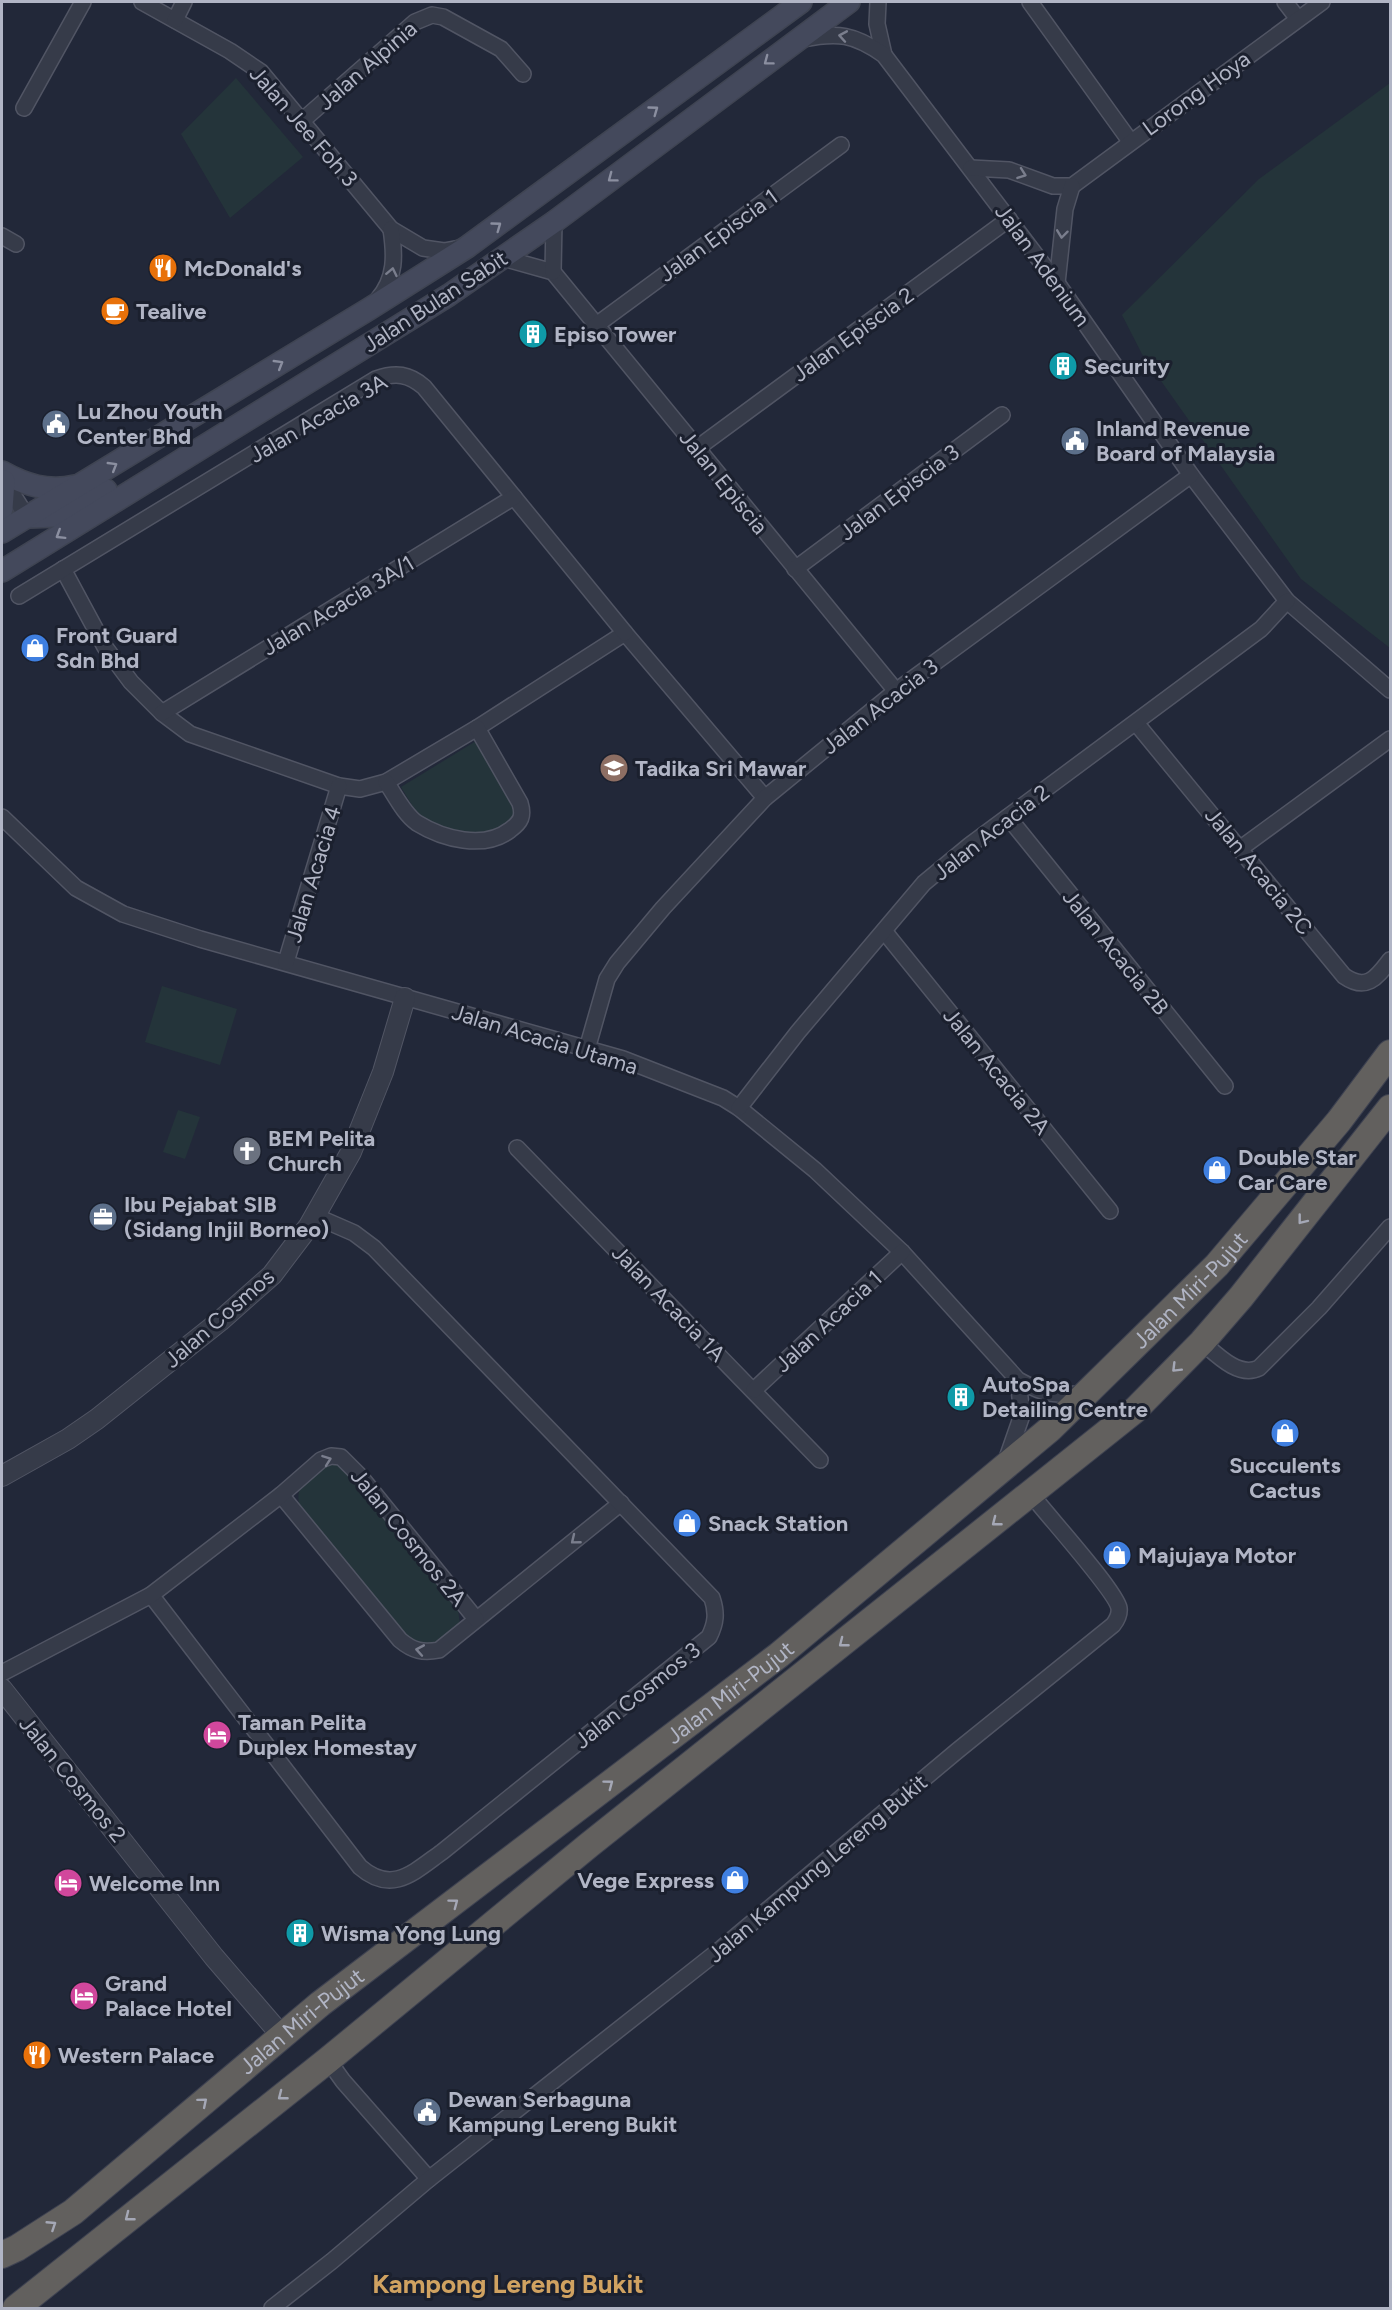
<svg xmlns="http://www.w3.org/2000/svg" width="1392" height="2310" viewBox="0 0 1392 2310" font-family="Figtree,sans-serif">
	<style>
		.green { fill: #24343a }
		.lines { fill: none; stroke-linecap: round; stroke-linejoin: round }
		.minor-casing { stroke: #515564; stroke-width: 18 }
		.tertiary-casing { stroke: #515564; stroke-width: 22 }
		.secondary-casing { stroke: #3f4452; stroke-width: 24 }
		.trunk-casing { stroke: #3e4251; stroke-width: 28 }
		.minor { stroke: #363b49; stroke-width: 15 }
		.tertiary { stroke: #363b49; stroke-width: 20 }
		.secondary { stroke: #44495c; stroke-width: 21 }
		.trunk { stroke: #62605e; stroke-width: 26 }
		.oneway { stroke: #7a7e8d }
		.oneway2 { stroke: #8b8fa0 }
		.oneway3 { stroke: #a5a8b6 }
		.labels { text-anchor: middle; stroke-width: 6; stroke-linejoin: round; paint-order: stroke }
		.street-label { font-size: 22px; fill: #b1b5c5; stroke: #1b202e }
		.poi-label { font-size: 22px; font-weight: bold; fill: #b1b5c5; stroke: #1b202e; text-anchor: start }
		.quarter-label { font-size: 26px; font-weight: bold; fill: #d0a261; stroke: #1b202e }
	</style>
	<rect width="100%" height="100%" fill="#222839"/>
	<g class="green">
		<polygon points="236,78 303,157 230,218 181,134"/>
		<polygon points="1390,83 1390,648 1301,579 1142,354 1122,315 1259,179"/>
		<polygon points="476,741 517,806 517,817 493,834 472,837 419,817 401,787"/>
		<polygon points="162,986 237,1009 220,1065 145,1042"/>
		<polygon points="178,1110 200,1117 185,1159 163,1152"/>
		<path d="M329,1462L346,1467L355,1476L458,1610L460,1624C440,1645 429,1655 402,1636L299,1505C295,1480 312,1475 329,1462Z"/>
	</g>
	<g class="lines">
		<g class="minor-casing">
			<g id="minor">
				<polyline points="142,2 230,51 261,72 391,229 423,248 444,251 460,248"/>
				<polyline points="878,2 877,24 884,55"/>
				<polyline points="1030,2 1130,141"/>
				<polyline points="1285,2 1298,19"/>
				<polyline points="175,20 184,2"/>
				<path d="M803,39C838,32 854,34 884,55L1057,283L1191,475L1287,601L1390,690"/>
				<polyline points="24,108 83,2"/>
				<polyline points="303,120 415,22 432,15 443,17 501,49 523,74"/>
				<polyline points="971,168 1009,170 1053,186 1072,186 1322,2"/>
				<polyline points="2,236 16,244"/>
				<polyline points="503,258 553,272 896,691"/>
				<polyline points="553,272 554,222"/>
				<polyline points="1057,283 1065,209 1072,186"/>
				<path d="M378,299C396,278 395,255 391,229"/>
				<polyline points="595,326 841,145"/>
				<polyline points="696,449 1009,219"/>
				<polyline points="3,479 27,517"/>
				<polyline points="63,569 105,647 131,682 162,713 190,734 339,786 360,789 386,782 477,728 625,633 765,798"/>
				<polyline points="795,569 1002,415"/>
				<path d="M19,596L376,379C396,372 409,374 424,387L625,633"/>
				<polyline points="162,713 514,497"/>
				<path d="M1136,723L1344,976C1367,992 1377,977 1390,960"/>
				<path d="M386,782C395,795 404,814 417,823C443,839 484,850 510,830C521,822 524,816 520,803L477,728"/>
				<path d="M2,817L76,888L123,914L200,939L623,1059L723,1098L739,1108L815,1170L902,1252L1018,1380C1047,1396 1055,1395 1088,1394"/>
				<polyline points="1008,817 1225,1086"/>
				<polyline points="1241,848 1390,739"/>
				<polyline points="884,931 1110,1211"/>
				<polyline points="286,962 339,786"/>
				<polyline points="587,1049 607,979 617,963 663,908 765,798 896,691 1191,475"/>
				<polyline points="739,1108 798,1032 924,883 970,845 1261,629 1287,601"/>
				<polyline points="517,1148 820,1460"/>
				<path d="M1202,1342C1217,1355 1239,1378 1259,1368L1319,1308L1390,1227"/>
				<polyline points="754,1390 902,1252"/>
				<polyline points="1006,1461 1022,1415 1018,1380"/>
				<path d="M281,1495L400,1640C413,1651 423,1653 439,1650L621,1503"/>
				<path d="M151,1595L360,1867C392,1895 414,1872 442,1852L709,1637C716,1623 717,1613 712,1598L374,1248L354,1233L315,1216"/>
				<polyline points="2,1673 151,1595 281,1495 321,1460 331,1456 341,1457 360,1476 476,1619"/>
				<polyline points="328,2060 343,2081 429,2179"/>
				<path d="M272,2308L332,2261L429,2179L722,1948L957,1751L1113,1625C1117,1620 1120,1615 1119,1608C1116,1591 1046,1514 1031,1494"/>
			</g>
		</g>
		<g class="tertiary-casing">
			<g id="tertiary">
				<polyline points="2,1476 68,1439 97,1419 220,1321 272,1275 309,1226 351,1152 383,1072 405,998"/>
				<polyline points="2,1689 214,1957 282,2036"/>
			</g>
		</g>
		<g class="secondary-casing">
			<g id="secondary">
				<path d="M2,472C25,485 48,492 75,486"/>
				<polyline points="2,509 4,481"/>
				<polyline points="30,517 56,516 66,513 106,490"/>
				<polyline points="2,532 369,309 467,247 801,2"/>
				<polyline points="2,571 449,295 554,222 849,2"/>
			</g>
		</g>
		<g class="trunk-casing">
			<g id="trunk">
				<path id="s1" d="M2,2255L17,2248L73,2212L320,2004L779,1655L1050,1429L1217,1265L1339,1121L1390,1053"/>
				<polyline points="16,2308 328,2060 589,1845 1135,1410 1202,1342 1241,1297 1390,1108"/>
			</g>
		</g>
		<use href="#minor" class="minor"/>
		<use href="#tertiary" class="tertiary"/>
		<use href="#secondary" class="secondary"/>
		<use href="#trunk" class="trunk"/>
	</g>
	<defs><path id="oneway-chevron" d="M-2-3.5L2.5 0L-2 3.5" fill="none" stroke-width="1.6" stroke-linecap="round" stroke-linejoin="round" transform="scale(1.5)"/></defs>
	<g class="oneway">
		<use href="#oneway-chevron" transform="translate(843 36) rotate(-170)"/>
		<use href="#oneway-chevron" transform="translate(1022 174) rotate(20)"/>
		<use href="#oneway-chevron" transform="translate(1062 234) rotate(97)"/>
		<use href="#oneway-chevron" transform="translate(392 272) rotate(-78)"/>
		<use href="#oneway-chevron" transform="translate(327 1460) rotate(-20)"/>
		<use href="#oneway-chevron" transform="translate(575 1540) rotate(141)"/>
		<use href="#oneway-chevron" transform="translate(420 1650) rotate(-170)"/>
	</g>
	<g class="oneway2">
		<use href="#oneway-chevron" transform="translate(768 61) rotate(143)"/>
		<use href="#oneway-chevron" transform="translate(654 110) rotate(-36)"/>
		<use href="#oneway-chevron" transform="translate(612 178) rotate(143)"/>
		<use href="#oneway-chevron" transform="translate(497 226) rotate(-36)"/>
		<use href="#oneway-chevron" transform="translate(279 364) rotate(-31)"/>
		<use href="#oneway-chevron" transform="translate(113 466) rotate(-31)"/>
		<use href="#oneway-chevron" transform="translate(60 535) rotate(148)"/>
	</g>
	<g class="oneway3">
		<use href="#oneway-chevron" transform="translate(1302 1220) rotate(128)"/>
		<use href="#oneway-chevron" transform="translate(1176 1368) rotate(135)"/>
		<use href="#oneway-chevron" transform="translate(996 1522) rotate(142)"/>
		<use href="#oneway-chevron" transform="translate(843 1643) rotate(142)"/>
		<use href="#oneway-chevron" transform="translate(609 1784) rotate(-37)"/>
		<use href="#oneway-chevron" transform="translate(454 1903) rotate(-37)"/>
		<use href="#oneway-chevron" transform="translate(282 2096) rotate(142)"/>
		<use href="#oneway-chevron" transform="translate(203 2102) rotate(-40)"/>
		<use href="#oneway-chevron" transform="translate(129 2217) rotate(142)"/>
		<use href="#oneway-chevron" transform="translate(52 2225) rotate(-33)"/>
	</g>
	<defs>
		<g id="restaurant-disc" transform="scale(1.5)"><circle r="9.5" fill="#e8710a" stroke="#1b202e"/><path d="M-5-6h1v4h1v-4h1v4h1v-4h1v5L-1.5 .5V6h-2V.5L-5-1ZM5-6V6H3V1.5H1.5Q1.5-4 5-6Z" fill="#fff"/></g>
		<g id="cafe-disc" transform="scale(1.5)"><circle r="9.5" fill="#e8710a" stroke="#1b202e"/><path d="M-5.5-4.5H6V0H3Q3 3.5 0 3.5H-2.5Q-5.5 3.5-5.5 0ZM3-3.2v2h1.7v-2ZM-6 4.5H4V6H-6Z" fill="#fff"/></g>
		<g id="building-disc" transform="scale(1.5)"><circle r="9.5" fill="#0f9aa8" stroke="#1b202e"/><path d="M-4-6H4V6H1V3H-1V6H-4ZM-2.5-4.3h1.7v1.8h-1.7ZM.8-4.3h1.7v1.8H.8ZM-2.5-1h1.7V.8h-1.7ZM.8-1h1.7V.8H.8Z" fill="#fff"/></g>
		<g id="civic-disc" transform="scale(1.5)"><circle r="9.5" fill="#5c6f8a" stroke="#1b202e"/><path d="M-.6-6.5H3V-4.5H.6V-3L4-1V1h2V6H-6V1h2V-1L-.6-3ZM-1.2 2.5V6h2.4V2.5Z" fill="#fff"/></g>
		<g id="shop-disc" transform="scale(1.5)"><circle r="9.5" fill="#3f7fe0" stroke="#1b202e"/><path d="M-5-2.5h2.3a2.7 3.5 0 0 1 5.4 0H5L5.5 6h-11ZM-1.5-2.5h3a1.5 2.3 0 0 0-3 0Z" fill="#fff"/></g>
		<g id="school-disc" transform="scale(1.5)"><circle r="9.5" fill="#8d6e63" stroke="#1b202e"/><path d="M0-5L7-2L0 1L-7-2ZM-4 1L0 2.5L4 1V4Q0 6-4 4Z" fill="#fff"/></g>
		<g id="church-disc" transform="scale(1.5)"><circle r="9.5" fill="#6b7280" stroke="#1b202e"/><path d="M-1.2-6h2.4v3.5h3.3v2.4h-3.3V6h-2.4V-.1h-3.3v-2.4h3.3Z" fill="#fff"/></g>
		<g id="office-disc" transform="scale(1.5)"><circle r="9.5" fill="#5c6f8a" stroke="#1b202e"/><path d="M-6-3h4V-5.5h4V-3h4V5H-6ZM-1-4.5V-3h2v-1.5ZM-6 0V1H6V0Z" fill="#fff"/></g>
		<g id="hotel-disc" transform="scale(1.5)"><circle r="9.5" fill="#d1479c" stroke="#1b202e"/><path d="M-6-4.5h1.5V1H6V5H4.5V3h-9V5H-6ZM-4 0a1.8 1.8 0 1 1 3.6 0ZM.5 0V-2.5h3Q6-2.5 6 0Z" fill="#fff"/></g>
	</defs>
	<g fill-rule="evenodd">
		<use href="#restaurant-disc" x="163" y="268"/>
		<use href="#cafe-disc" x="115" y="311"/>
		<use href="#building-disc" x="533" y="334"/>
		<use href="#building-disc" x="1063" y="366"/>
		<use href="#civic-disc" x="56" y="424"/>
		<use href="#civic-disc" x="1075" y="441"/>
		<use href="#shop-disc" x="35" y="648"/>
		<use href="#school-disc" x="614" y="768"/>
		<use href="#church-disc" x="247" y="1151"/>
		<use href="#shop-disc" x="1217" y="1170"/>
		<use href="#office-disc" x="103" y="1217"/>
		<use href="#building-disc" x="961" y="1397"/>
		<use href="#shop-disc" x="1285" y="1433"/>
		<use href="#shop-disc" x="687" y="1523"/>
		<use href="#shop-disc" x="1117" y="1555"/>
		<use href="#hotel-disc" x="217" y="1735"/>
		<use href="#shop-disc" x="735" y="1880"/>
		<use href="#hotel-disc" x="68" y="1883"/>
		<use href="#building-disc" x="300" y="1933"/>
		<use href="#hotel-disc" x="84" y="1996"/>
		<use href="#restaurant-disc" x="37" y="2055"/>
		<use href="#civic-disc" x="427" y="2112"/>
	</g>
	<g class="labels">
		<g class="street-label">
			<text transform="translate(367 65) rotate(-41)" y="8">Jalan Alpinia</text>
			<text transform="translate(1196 93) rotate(-36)" y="8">Lorong Hoya</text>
			<text transform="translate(304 126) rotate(49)" y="8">Jalan Jee Foh 3</text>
			<text transform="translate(718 235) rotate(-36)" y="8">Jalan Episcia 1</text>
			<text transform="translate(1043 265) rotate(54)" y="8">Jalan Adenium</text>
			<text transform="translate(435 301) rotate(-33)" y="8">Jalan Bulan Sabit</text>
			<text transform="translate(853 334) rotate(-36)" y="8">Jalan Episcia 2</text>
			<text transform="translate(318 418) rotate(-30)" y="8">Jalan Acacia 3A</text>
			<text transform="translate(724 482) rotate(51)" y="8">Jalan Episcia</text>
			<text transform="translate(899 492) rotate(-37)" y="8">Jalan Episcia 3</text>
			<text transform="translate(338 605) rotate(-31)" y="8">Jalan Acacia 3A/1</text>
			<text transform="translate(880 706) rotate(-38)" y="8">Jalan Acacia 3</text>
			<text transform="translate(991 832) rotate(-38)" y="8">Jalan Acacia 2</text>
			<text transform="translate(1259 871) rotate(51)" y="8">Jalan Acacia 2C</text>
			<text transform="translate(313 874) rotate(-73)" y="8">Jalan Acacia 4</text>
			<text transform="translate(1116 952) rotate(51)" y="8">Jalan Acacia 2B</text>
			<text transform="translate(545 1039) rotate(17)" y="8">Jalan Acacia Utama</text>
			<text transform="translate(997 1071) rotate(51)" y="8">Jalan Acacia 2A</text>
			<text dy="8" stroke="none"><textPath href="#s1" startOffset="1533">Jalan Miri-Pujut</textPath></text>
			<text transform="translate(669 1303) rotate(46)" y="8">Jalan Acacia 1A</text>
			<text transform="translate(219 1318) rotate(-41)" y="8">Jalan Cosmos</text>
			<text transform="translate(828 1321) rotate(-43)" y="8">Jalan Acacia 1</text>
			<text transform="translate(409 1537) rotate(51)" y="8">Jalan Cosmos 2A</text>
			<text dy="8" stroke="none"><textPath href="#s1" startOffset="921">Jalan Miri-Pujut</textPath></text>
			<text transform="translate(637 1695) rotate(-39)" y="8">Jalan Cosmos 3</text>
			<text transform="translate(73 1779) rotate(51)" y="8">Jalan Cosmos 2</text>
			<text transform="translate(817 1868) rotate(-40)" y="8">Jalan Kampung Lereng Bukit</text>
			<text dy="8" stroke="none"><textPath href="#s1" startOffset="381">Jalan Miri-Pujut</textPath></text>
		</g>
		<g class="poi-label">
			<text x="184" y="276">McDonald's</text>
			<text x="136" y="319">Tealive</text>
			<text x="554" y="342">Episo Tower</text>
			<text x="1084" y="374">Security</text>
			<text x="77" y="419">Lu Zhou Youth<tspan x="77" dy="25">Center Bhd</tspan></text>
			<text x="1096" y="436">Inland Revenue<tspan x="1096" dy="25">Board of Malaysia</tspan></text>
			<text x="56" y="643">Front Guard<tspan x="56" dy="25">Sdn Bhd</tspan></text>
			<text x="635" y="776">Tadika Sri Mawar</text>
			<text x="268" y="1146">BEM Pelita<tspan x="268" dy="25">Church</tspan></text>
			<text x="1238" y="1165">Double Star<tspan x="1238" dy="25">Car Care</tspan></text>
			<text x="124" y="1212">Ibu Pejabat SIB<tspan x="124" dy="25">(Sidang Injil Borneo)</tspan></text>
			<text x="982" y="1392">AutoSpa<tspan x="982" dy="25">Detailing Centre</tspan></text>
			<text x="1285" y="1473" text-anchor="middle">Succulents<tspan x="1285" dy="25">Cactus</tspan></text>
			<text x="708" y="1531">Snack Station</text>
			<text x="1138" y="1563">Majujaya Motor</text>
			<text x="238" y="1730">Taman Pelita<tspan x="238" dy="25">Duplex Homestay</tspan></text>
			<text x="714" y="1888" text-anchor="end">Vege Express</text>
			<text x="89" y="1891">Welcome Inn</text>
			<text x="321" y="1941">Wisma Yong Lung</text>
			<text x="105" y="1991">Grand<tspan x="105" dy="25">Palace Hotel</tspan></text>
			<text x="58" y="2063">Western Palace</text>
			<text x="448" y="2107">Dewan Serbaguna<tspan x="448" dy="25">Kampung Lereng Bukit</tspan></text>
		</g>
		<g class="quarter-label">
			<text x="508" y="2293">Kampong Lereng Bukit</text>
		</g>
	</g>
	<rect width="1392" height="2310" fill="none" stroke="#b1b5c5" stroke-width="6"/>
</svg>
